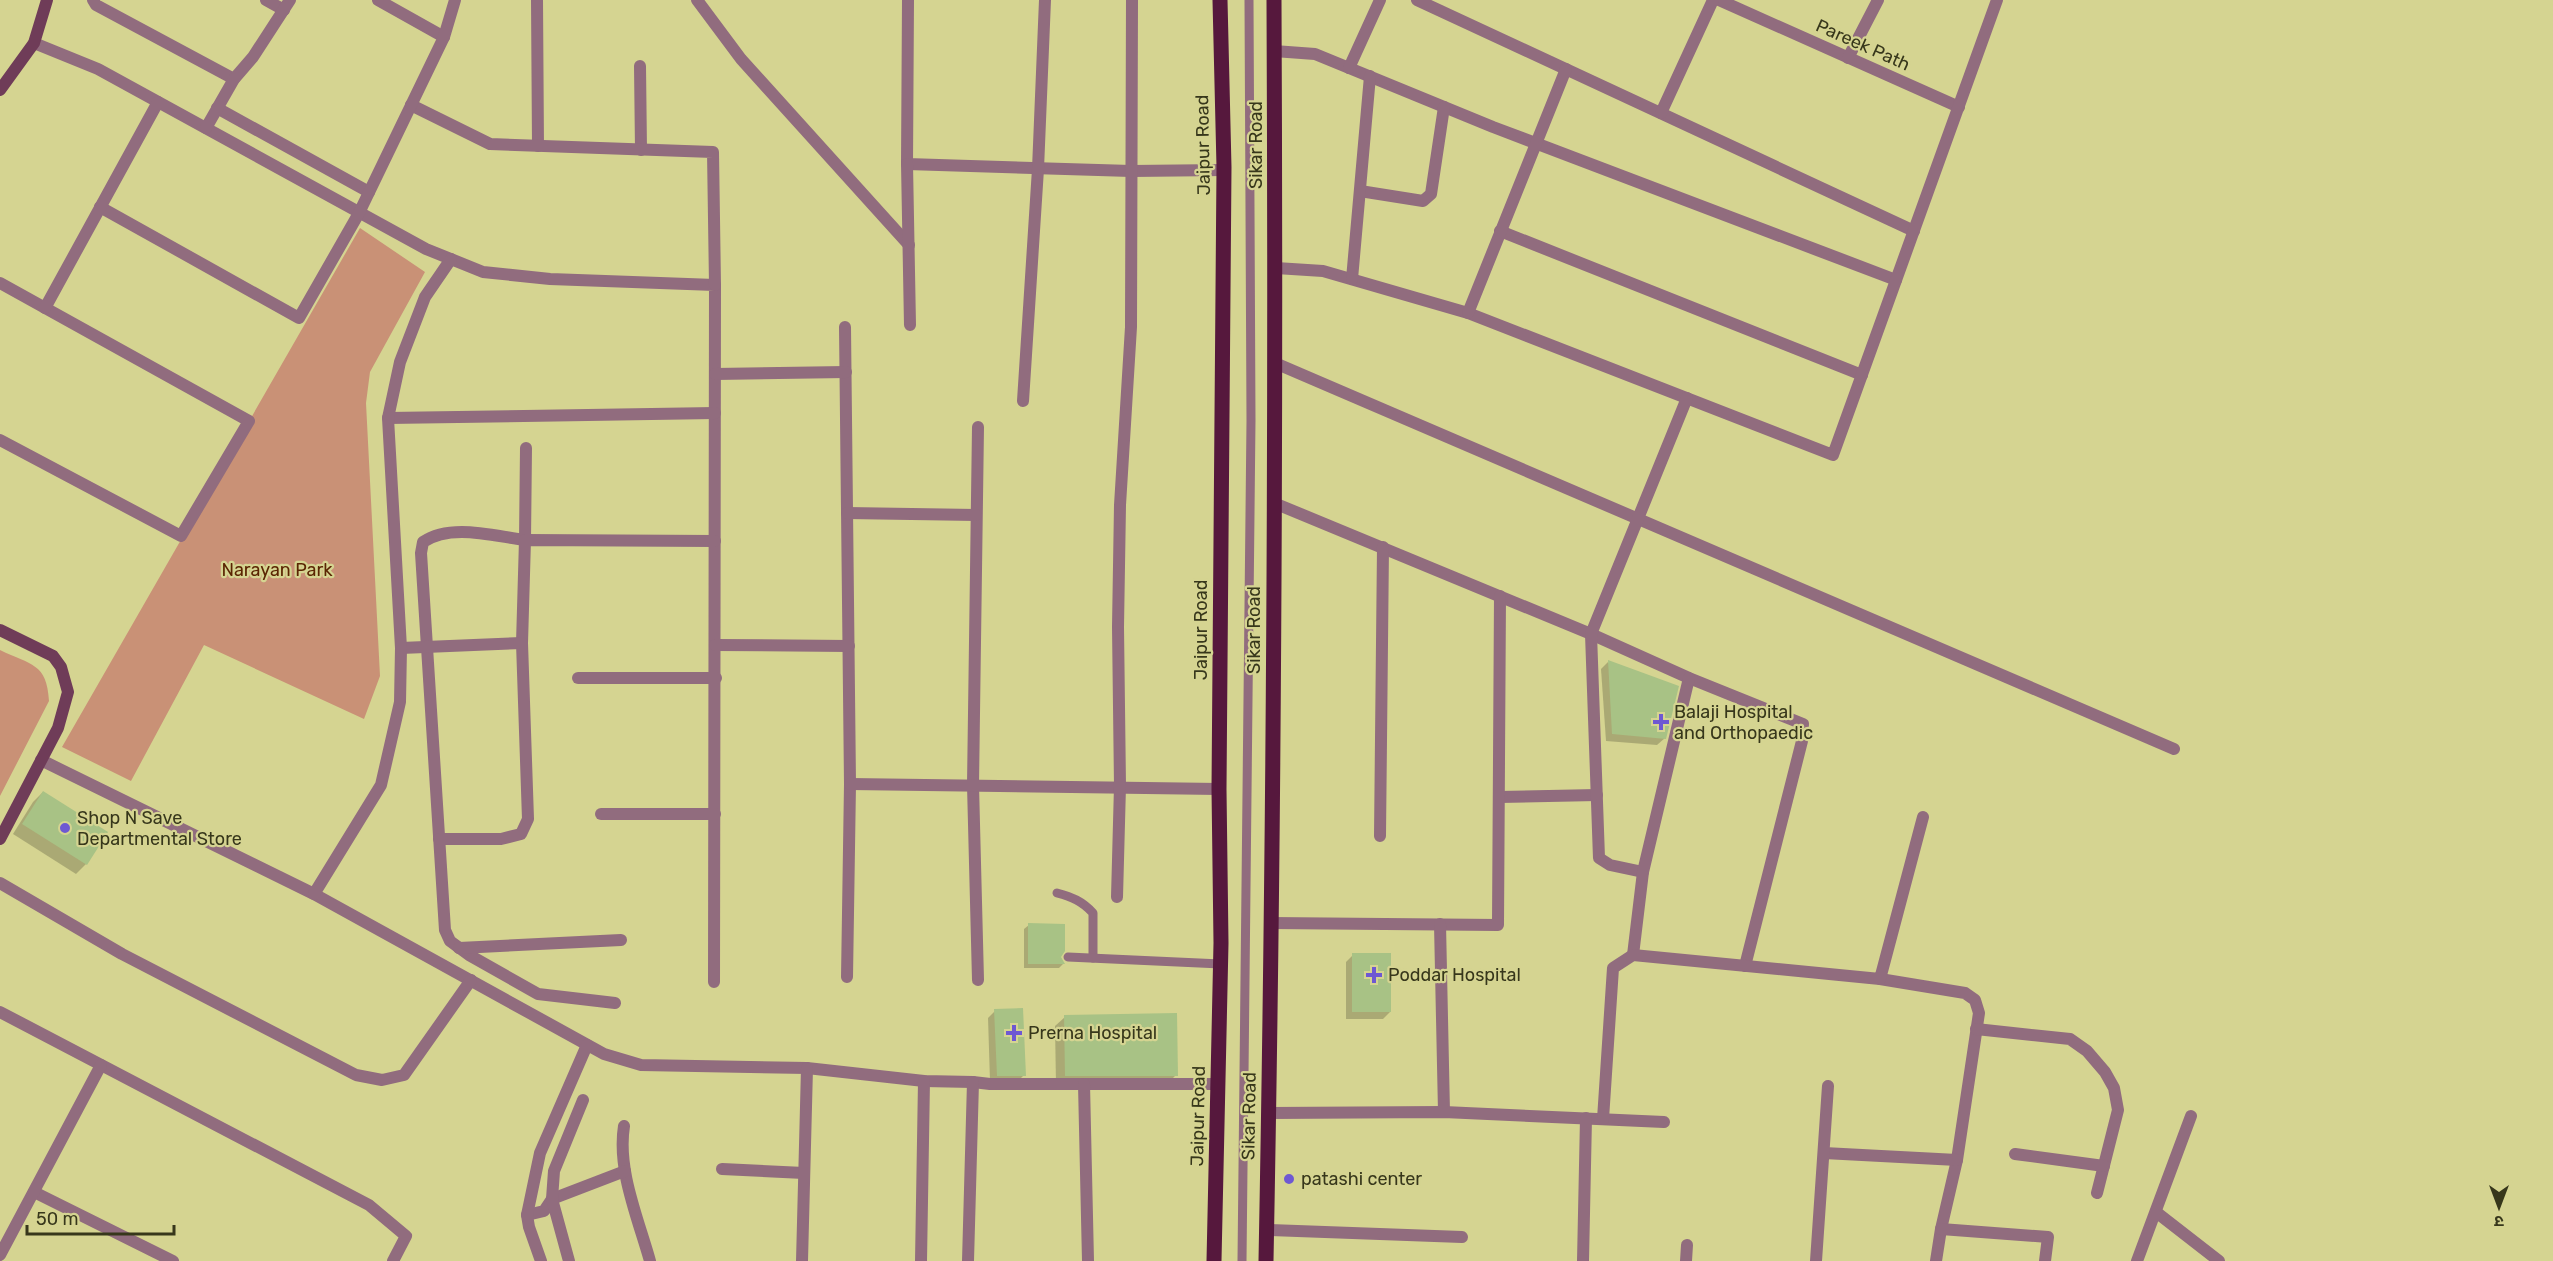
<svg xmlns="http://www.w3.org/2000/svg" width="2553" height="1261" viewBox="0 0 2553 1261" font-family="Rubik,'Noto Sans Devanagari',sans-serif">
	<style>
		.green { fill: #c99176 }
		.shadow { fill: #0003 }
		.building { fill: #a8c285 }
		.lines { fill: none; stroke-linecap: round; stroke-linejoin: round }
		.lane { stroke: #916c7e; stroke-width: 9 }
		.street { stroke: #916c7e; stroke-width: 12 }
		.secondary { stroke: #6f3c58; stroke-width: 12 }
		.primary { stroke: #56183d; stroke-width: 15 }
		.poi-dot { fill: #6e58d2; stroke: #d5d491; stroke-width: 2 }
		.labels { text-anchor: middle; stroke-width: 4.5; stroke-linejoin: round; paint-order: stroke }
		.street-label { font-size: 18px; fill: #37371b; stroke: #d5d491 }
		.park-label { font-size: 18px; fill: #5b2503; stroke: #d5d491 }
		.poi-label { font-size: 18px; fill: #37371b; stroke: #d5d491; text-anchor: start }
	</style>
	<rect width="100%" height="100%" fill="#d5d491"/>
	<g class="green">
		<polygon points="360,228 425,272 370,372 366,403 380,676 364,719 204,645 131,781 62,747"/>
		<path d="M0,650C31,665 47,663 49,701L0,796Z"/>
	</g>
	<g class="shadow">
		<polygon points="1608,662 1665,738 1657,745 1606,741 1601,669"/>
		<polygon points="43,792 106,832 86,864 76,874 13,834 33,802"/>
		<polygon points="1029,925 1060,957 1063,964 1059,968 1024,968 1024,929"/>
		<polygon points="1353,955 1390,1012 1383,1019 1346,1019 1346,962"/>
		<polygon points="995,1011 1024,1075 1017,1082 990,1082 988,1018"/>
		<polygon points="1065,1017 1176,1075 1166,1085 1056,1085 1055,1026"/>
	</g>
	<g class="building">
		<polygon points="1608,660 1679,686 1666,739 1612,734"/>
		<polygon points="43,791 108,832 87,865 22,824"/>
		<polygon points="1028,923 1065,924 1065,951 1061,957 1065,964 1028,964"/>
		<rect x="1352" y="953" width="39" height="59"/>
		<polygon points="1023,1008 1026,1076 997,1076 994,1009"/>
		<polygon points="1177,1013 1178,1076 1065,1076 1064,1015"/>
	</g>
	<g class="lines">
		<g class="lane">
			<path d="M1057,893C1072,897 1082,901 1093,913V958"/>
			<polyline points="1068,957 1221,964"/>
			<polyline points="1242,1261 1251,420 1249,0"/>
		</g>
		<g class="street">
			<polyline points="93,0 96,5 234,79"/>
			<polyline points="266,0 284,10"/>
			<polyline points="378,0 444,37"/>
			<polyline points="537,0 538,146"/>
			<polyline points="697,0 741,59 909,245"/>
			<polyline points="908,0 907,164 1131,171 1224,170"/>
			<polyline points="1417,0 1914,231"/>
			<polyline points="1719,0 1959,107"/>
			<polyline points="34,43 98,69 426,249 483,272 550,279 715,285 714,982"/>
			<polyline points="1274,51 1315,54 1493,127 1896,280"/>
			<polyline points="1848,58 1878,0"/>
			<polyline points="640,66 641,150"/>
			<polyline points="1349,68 1380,0"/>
			<polyline points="411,105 490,144 713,152 715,285"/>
			<polyline points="217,108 369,192"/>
			<polyline points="1661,113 1713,0"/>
			<polyline points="206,128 234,79 253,57 290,0"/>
			<polyline points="907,164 910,325"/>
			<polyline points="1360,191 1423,201 1431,194 1444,107"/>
			<polyline points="100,207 299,318 359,213 444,37 455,0"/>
			<polyline points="1500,231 1862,375"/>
			<polyline points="1276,268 1323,271 1468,313 1833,455 1997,0"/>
			<polyline points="1352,279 1370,76"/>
			<polyline points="0,283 249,421 181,536 0,440"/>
			<polyline points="45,308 158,102"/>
			<polyline points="1468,313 1566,69"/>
			<polyline points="845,327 850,784 847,977"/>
			<polyline points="1275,363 2174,749"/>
			<polyline points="715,374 846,372"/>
			<polyline points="1023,401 1038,169 1045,0"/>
			<polyline points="388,418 715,413"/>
			<polyline points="978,427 973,785 978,980"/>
			<path d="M526,448L525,540C493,536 451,523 423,542L421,553L445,930L450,941L469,955L538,994L615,1003"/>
			<polyline points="1274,503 1591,634 1689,678 1803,724 1802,741 1745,966"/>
			<polyline points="847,513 976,515"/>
			<polyline points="522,643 525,540 715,541"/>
			<polyline points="715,645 849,646"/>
			<polyline points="401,648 522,643 528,819 521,834 501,839 439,839"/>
			<polyline points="578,678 716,678"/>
			<polyline points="41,760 314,894 604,1054 641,1065 807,1068 924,1081 973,1082 990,1084 1219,1084"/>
			<polyline points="850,784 1219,789"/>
			<polyline points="1499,797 1597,795"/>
			<polyline points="601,814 715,814"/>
			<polyline points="1380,836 1383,547"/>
			<polyline points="1643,872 1610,865 1599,858 1591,634 1687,398"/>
			<polyline points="0,883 122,954 356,1075 382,1080 404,1075 471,980"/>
			<polyline points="314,894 381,785 400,702 401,648 388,418 400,362 425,297 451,259"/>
			<polyline points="1117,897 1120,786 1118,627 1120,505 1131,327 1132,0"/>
			<polyline points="1271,923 1498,925 1500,596"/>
			<polyline points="1440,924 1444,1112"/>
			<polyline points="459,948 621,940"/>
			<polyline points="1633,955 1643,872 1689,678"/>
			<polyline points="1880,979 1965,993 1975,1000 1979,1013 1957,1160 1941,1229 1936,1261"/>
			<polyline points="0,1012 369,1205 406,1236 393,1261"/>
			<polyline points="1976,1029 2070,1039 2087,1051 2105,1072 2114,1088 2118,1110 2097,1193"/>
			<polyline points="1084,1084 1088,1261"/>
			<polyline points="1268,1113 1444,1112 1664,1122"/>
			<polyline points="1603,1119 1613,968 1633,955 1880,979 1923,817"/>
			<path d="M624,1126C617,1170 638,1218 650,1261"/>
			<polyline points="1824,1153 1957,1160"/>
			<polyline points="2015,1154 2104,1166"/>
			<polyline points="722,1169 804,1173"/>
			<polyline points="34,1192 173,1261"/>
			<polyline points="2156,1212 2219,1261"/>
			<polyline points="527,1215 544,1211 552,1199 625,1171"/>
			<polyline points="1941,1229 2048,1237 2045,1261"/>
			<polyline points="1267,1230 1462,1237"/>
			<polyline points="0,1255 101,1065"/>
			<polyline points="541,1261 529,1227 527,1215 540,1153 587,1045"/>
			<polyline points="569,1261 552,1199 554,1171 583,1100"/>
			<polyline points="802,1261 807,1068"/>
			<polyline points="921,1261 924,1081"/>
			<polyline points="968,1261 973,1082"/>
			<polyline points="1583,1261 1586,1118"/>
			<polyline points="1686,1261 1687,1245"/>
			<polyline points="1816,1261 1828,1086"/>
			<polyline points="2137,1261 2191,1116"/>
		</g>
		<g class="secondary">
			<polyline points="0,90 34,43 47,0"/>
			<polyline points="0,630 53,656 61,667 68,692 58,728 0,839"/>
		</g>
		<g class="primary">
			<polyline points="1214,1261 1221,943 1219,789 1224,167 1220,0"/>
			<path d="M1266,1261C1274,841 1276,420 1274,0"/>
		</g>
	</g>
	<g class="poi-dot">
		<path d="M1658 713h6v6h6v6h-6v6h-6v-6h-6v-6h6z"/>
		<circle cx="65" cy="828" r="6"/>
		<path d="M1371 966h6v6h6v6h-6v6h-6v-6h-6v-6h6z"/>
		<path d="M1011 1024h6v6h6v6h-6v6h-6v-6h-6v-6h6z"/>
		<circle cx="1289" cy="1179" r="6"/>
	</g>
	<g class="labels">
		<g class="street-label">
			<text transform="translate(1863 45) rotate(24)" y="6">Pareek Path</text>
			<text transform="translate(1203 145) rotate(-91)" y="6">Jaipur Road</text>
			<text transform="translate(1256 145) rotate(-90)" y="6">Sikar Road</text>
			<text transform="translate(1201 630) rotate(-90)" y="6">Jaipur Road</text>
			<text transform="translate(1254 630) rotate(-90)" y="6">Sikar Road</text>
			<text transform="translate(1198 1116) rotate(-89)" y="6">Jaipur Road</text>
			<text transform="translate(1249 1116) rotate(-89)" y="6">Sikar Road</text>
		</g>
		<g class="park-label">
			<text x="277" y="576">Narayan Park</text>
		</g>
		<g class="poi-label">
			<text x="1674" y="718">Balaji Hospital<tspan x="1674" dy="21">and Orthopaedic</tspan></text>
			<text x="77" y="824">Shop N Save<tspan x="77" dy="21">Departmental Store</tspan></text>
			<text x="1388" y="981">Poddar Hospital</text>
			<text x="1028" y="1039">Prerna Hospital</text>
			<text x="1301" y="1185">patashi center</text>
		</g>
	</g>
	<g transform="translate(2499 1207) rotate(180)" stroke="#d5d491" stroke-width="4.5" paint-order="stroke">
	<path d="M0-4.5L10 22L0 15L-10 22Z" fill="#37371b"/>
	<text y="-9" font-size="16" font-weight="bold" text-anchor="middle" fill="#37371b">उ</text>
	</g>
	<path d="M27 1225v9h147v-9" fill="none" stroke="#37371b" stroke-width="3"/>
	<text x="36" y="1225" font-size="18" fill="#37371b" stroke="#d5d491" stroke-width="4.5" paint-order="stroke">50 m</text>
</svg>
